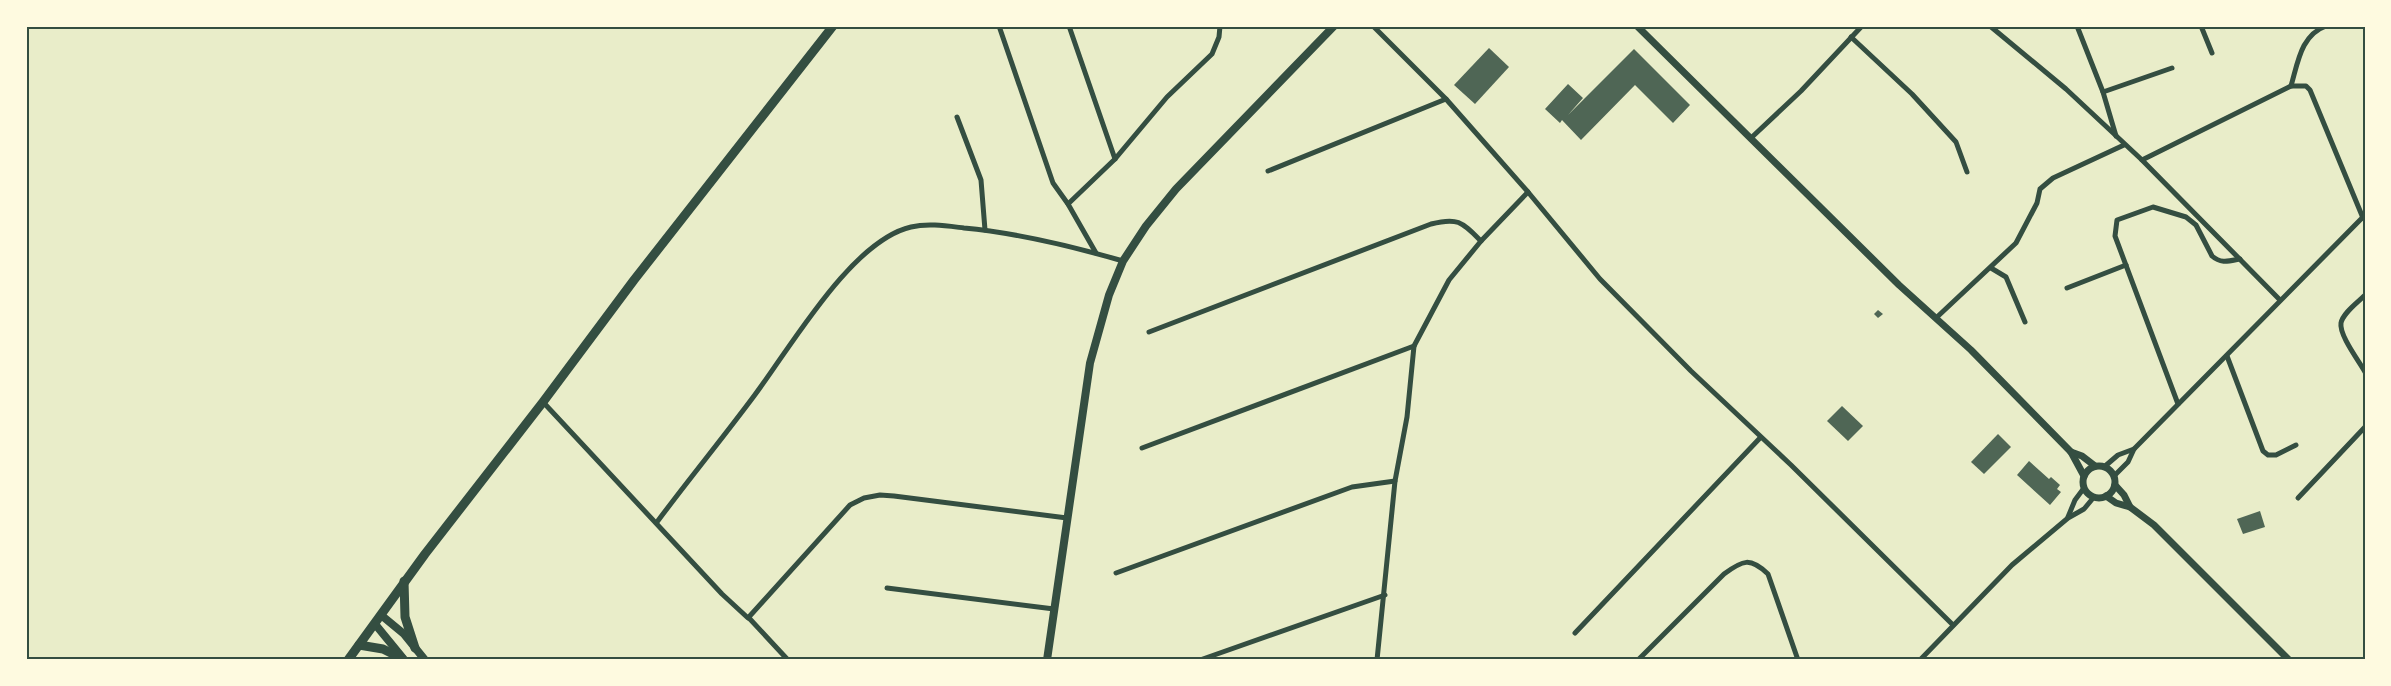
<svg xmlns="http://www.w3.org/2000/svg" width="2391" height="686" viewBox="0 0 2391 686" font-family="'Sofia Sans Condensed',sans-serif">
	<style>
		.building { fill: #4f6655 }
		.lines { fill: none; stroke-linecap: round; stroke-linejoin: round }
		.minor { stroke: #344e41; stroke-width: 5 }
		.tertiary { stroke: #344e41; stroke-width: 7 }
		.secondary { stroke: #344e41; stroke-width: 8 }
		.primary { stroke: #344e41; stroke-width: 9 }
		.neatline { fill: none; stroke: #344e41; stroke-width: 2 }
	</style>
	<rect width="100%" height="100%" fill="#e9edc9"/>
	<g class="building">
		<polygon points="1489,48 1509,67 1475,104 1454,85"/>
		<polygon points="1634,49 1690,105 1673,123 1635,85 1581,140 1562,120 1560,123 1545,109 1568,84 1583,98 1568,115"/>
		<polygon points="1878,310 1883,314 1878,318 1874,314"/>
		<polygon points="1842,406 1863,426 1848,441 1827,421"/>
		<polygon points="1998,434 2011,447 1984,474 1971,462"/>
		<polygon points="2029,461 2049,479 2051,477 2060,485 2057,489 2061,492 2050,505 2017,475"/>
		<polygon points="2260,511 2265,527 2243,534 2237,519"/>
	</g>
	<g class="lines">
		<g class="minor">
			<polyline points="999,26 1053,183 1068,204 1096,253"/>
			<polyline points="1069,26 1115,159"/>
			<polyline points="1373,26 1446,99 1528,192 1600,279 1691,371 1791,465 1953,625"/>
			<polyline points="1990,26 2066,89 2142,160 2291,86 2306,86 2310,90 2363,218"/>
			<polyline points="2077,26 2103,92 2116,136"/>
			<polyline points="2201,26 2212,53"/>
			<polyline points="1851,37 1912,94 1956,142 1967,172"/>
			<path d="M2291,86C2298,62 2301,35 2326,26"/>
			<polyline points="2103,92 2172,68"/>
			<polyline points="957,117 981,180 985,230"/>
			<polyline points="1751,138 1801,91 1862,26"/>
			<polyline points="2142,160 2280,300"/>
			<polyline points="1268,171 1446,99"/>
			<polyline points="1068,204 1115,159 1167,97 1212,54 1219,37 1220,26"/>
			<polyline points="1991,268 2006,277 2025,322"/>
			<polyline points="2067,288 2126,265"/>
			<path d="M2364,296C2357,303 2343,313 2341,323C2339,335 2359,361 2365,372"/>
			<polyline points="1936,318 2016,243 2037,203 2040,189 2053,178 2124,145"/>
			<path d="M1149,332L1431,224C1458,217 1462,222 1481,241"/>
			<polyline points="2227,356 2263,451 2268,455 2276,455 2296,445"/>
			<polyline points="543,402 722,594 748,618 850,505 864,498 880,495 894,496 1067,518"/>
			<path d="M2178,404L2115,236L2117,220L2153,207L2186,217L2196,225L2212,256C2221,264 2229,261 2240,259"/>
			<polyline points="1142,448 1414,346"/>
			<polyline points="2104,467 2118,455 2134,449"/>
			<polyline points="2114,476 2128,462 2134,449 2364,216"/>
			<polyline points="2298,498 2365,427"/>
			<polyline points="2068,517 2075,500 2084,488"/>
			<path d="M657,522C689,479 722,439 754,396C791,347 851,241 911,227C928,223 947,226 964,228C1018,233 1071,246 1123,261"/>
			<polyline points="1116,573 1352,487 1395,481"/>
			<polyline points="887,588 1054,609"/>
			<polyline points="749,618 788,660"/>
			<polyline points="1575,633 1760,438"/>
			<polyline points="1200,660 1385,595"/>
			<polyline points="1377,660 1395,481 1407,417 1414,346 1449,280 1481,241 1528,192"/>
			<path d="M1638,660L1724,574C1743,560 1750,557 1768,574L1798,660"/>
			<polyline points="1920,660 2012,565 2068,518 2084,509 2094,497"/>
		</g>
		<g class="tertiary">
			<polyline points="1637,26 1899,285 1971,350 2071,452 2084,476"/>
			<polyline points="2071,452 2082,456 2095,466"/>
			<circle cx="2099" cy="482" r="16"/>
			<polyline points="2115,485 2124,495 2130,507"/>
			<polyline points="2106,496 2116,503 2130,507 2154,525 2289,660"/>
		</g>
		<g class="secondary">
			<polyline points="381,615 404,634 425,660"/>
			<polyline points="375,624 402,657"/>
			<polyline points="1047,660 1090,363 1109,295 1123,261 1146,226 1176,189 1334,26"/>
		</g>
		<g class="primary">
			<polyline points="404,581 405,617 415,648"/>
			<polyline points="359,645 383,649 403,659"/>
			<polyline points="348,660 425,554 543,402 634,280 833,26"/>
		</g>
	</g>
	<rect width="2391" height="686" fill="none" stroke="#fefae0" stroke-width="55"/>
	<rect x="28" y="28" width="2336" height="630" class="neatline"/>
</svg>
